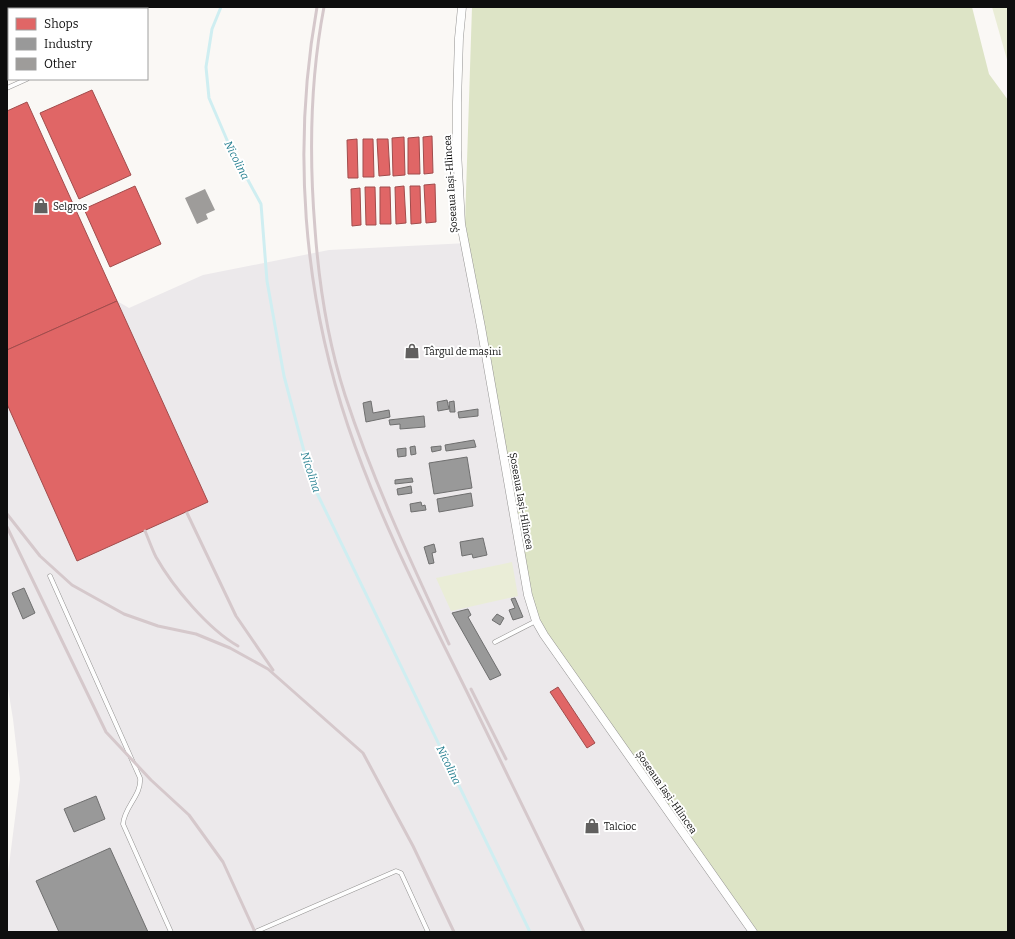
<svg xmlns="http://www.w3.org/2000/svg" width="1015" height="939" viewBox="0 0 1015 939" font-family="Bitter,serif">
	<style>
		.industrial { fill: #ece9eb }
		.green { fill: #eaedd7 }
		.forest { fill: #dde4c6 }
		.shops { fill: #e06666; stroke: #a14c4c }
		.industry { fill: #999; stroke: #6f6f6f }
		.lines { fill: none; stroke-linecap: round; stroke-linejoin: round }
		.stream { stroke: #cfeef1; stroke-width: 3 }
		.building { fill: #9e9c9a }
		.lane-casing { stroke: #949392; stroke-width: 5 }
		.street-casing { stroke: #949392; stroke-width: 9 }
		.lane { stroke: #fefefe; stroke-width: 4 }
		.street { stroke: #fefefe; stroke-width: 8 }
		.rail { stroke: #d5c8cb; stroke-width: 3 }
		.labels { text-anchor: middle; stroke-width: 4; stroke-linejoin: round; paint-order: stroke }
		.street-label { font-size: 10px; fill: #0e0e0e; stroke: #fff }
		.poi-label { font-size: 10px; fill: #0e0e0e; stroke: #fff; text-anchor: start }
		.water-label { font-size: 11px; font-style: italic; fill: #278091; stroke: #fff }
	</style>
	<rect width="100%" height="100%" fill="#faf8f5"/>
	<polygon class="industrial" points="468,243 535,617 758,932 7,932 7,881 20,779 13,719 7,683 7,350 117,301 129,308 203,275 329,250"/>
	<g class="green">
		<polygon points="992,7 1008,7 1008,63"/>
		<polygon points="512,562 518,596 451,611 436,578"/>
	</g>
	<polygon class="forest" points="472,7 972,7 989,74 1008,100 1008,932 758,932 535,617 465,223"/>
	<g class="shops">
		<polygon points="92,90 131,175 79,199 40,113"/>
		<polygon points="27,102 117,301 7,350 7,111"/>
		<polygon points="432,136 433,173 424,174 423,137"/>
		<polygon points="404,137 405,175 393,176 392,138"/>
		<polygon points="419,137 420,174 408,174 408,138"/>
		<polygon points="357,139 358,178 348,178 347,140"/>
		<polygon points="363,139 373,139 374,177 363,177"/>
		<polygon points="377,139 388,139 390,175 379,176"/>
		<polygon points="435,184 436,222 426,223 424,185"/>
		<polygon points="135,186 161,244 110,267 84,209"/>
		<polygon points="404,186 406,223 396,224 395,187"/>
		<polygon points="410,186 420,186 421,223 411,224"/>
		<polygon points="365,187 375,187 376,225 366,225"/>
		<polygon points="380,187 390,187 391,224 380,224"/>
		<polygon points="360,188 361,225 352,226 351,189"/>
		<polygon points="117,301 208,502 77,561 7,404 7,350"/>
		<polygon points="558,687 595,743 587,748 550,692"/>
	</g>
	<g class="industry">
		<polygon points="447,400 449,409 438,411 437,402"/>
		<polygon points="371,401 373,413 389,410 390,417 366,422 363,403"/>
		<polygon points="454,401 455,412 450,412 449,402"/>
		<polygon points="478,409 478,416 459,418 458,412"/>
		<polygon points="424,416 425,427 400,429 400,424 390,425 389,420"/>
		<polygon points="474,440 476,447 446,451 445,445"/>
		<polygon points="415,446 416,454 411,455 410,447"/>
		<polygon points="441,446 441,450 432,452 431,447"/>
		<polygon points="406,448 406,456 398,457 397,449"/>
		<polygon points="467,457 472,488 434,494 429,463"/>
		<polygon points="412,478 413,482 395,484 395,480"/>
		<polygon points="411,486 412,493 398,495 397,489"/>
		<polygon points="471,493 473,506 439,512 437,499"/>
		<polygon points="421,502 422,506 425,505 426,510 411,512 410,504"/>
		<polygon points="483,538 487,555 473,558 472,554 462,556 460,542"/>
		<polygon points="434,544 436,552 432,553 434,563 429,564 424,547"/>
		<polygon points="24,588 35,613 23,619 12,593"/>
		<polygon points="515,598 523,617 513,620 509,610 515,608 511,599"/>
		<polygon points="468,609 471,615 468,617 501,675 490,680 452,613"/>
		<polygon points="497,614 504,618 500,625 492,620"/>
		<polygon points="96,796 105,819 74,832 64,809"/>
		<polygon points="110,848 148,932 59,932 36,881"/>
	</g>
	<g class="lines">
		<polyline class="stream" points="221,7 212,29 206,67 209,98 230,147 261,204 267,281 284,376 313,485 530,932"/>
	</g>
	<polygon class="building" points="205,189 215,210 206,214 208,219 197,224 185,198"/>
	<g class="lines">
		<g class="lane-casing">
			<g id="lane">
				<polyline points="81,9 84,7"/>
				<polyline points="7,40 9,39"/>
				<polyline points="7,88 27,79"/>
				<path d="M50,576L140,778C142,795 124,807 123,824L171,932"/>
				<polyline points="495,642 536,621"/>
				<polyline points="255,932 396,871 401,873 428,932"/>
			</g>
		</g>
		<g class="street-casing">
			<polyline id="street" points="462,7 459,38 457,102 457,151 461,224 481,327 528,595 536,621 544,635 753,932"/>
		</g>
		<use href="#lane" class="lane"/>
		<use href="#street" class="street"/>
		<g class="rail">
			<path d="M317,7C292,146 303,292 348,426C379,518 424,605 467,692C506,772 545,852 584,932"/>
			<path d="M324,7C310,80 309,155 315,229C319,285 328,342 345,395C373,481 411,562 449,644"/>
			<polyline points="187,513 236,616 273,670"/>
			<polyline points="7,514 40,556 72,585 124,614 158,626 196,634 230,648 268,669 363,753 413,846 454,932"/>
			<polyline points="7,527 106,732 151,780 189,815 223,862 255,932"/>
			<path d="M145,531C149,540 152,549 156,557C173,587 208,629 238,646"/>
			<polyline points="471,689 506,759"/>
		</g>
	</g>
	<defs>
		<g id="shop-bare" transform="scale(1.2)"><path d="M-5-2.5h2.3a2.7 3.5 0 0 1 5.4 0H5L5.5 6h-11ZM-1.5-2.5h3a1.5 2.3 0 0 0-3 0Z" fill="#61605f" stroke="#fff" stroke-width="2.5" paint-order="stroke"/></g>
	</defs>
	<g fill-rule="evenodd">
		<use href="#shop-bare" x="41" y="206"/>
		<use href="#shop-bare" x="412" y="351"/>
		<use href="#shop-bare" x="592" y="826"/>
	</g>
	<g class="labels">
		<g class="street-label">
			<text transform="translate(450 184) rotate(-94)" y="4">Șoseaua Iași-Hlincea</text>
			<text transform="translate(522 501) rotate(80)" y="4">Șoseaua Iași-Hlincea</text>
			<text transform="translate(667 792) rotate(55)" y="4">Șoseaua Iași-Hlincea</text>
		</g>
		<g class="poi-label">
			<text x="53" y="210">Selgros</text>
			<text x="424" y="355">Târgul de mașini</text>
			<text x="604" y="830">Talcioc</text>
		</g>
		<g class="water-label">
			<text transform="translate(237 160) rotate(63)" y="4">Nicolina</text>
			<text transform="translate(311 472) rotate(72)" y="4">Nicolina</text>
			<text transform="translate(449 765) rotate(64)" y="4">Nicolina</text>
		</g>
	</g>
	<rect width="1015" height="939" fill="none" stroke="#0e0e0e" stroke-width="16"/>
	<rect x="8" y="8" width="140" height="72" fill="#ffffff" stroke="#9f9f9f"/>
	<rect x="16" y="18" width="20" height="12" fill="#e06666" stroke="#9f9f9f"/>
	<text x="44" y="28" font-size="12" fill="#0e0e0e">Shops</text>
	<rect x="16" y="38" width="20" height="12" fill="#999999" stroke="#9f9f9f"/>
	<text x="44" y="48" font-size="12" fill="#0e0e0e">Industry</text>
	<rect x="16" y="58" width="20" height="12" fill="#9e9c9a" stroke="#9f9f9f"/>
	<text x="44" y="68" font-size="12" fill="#0e0e0e">Other</text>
</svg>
